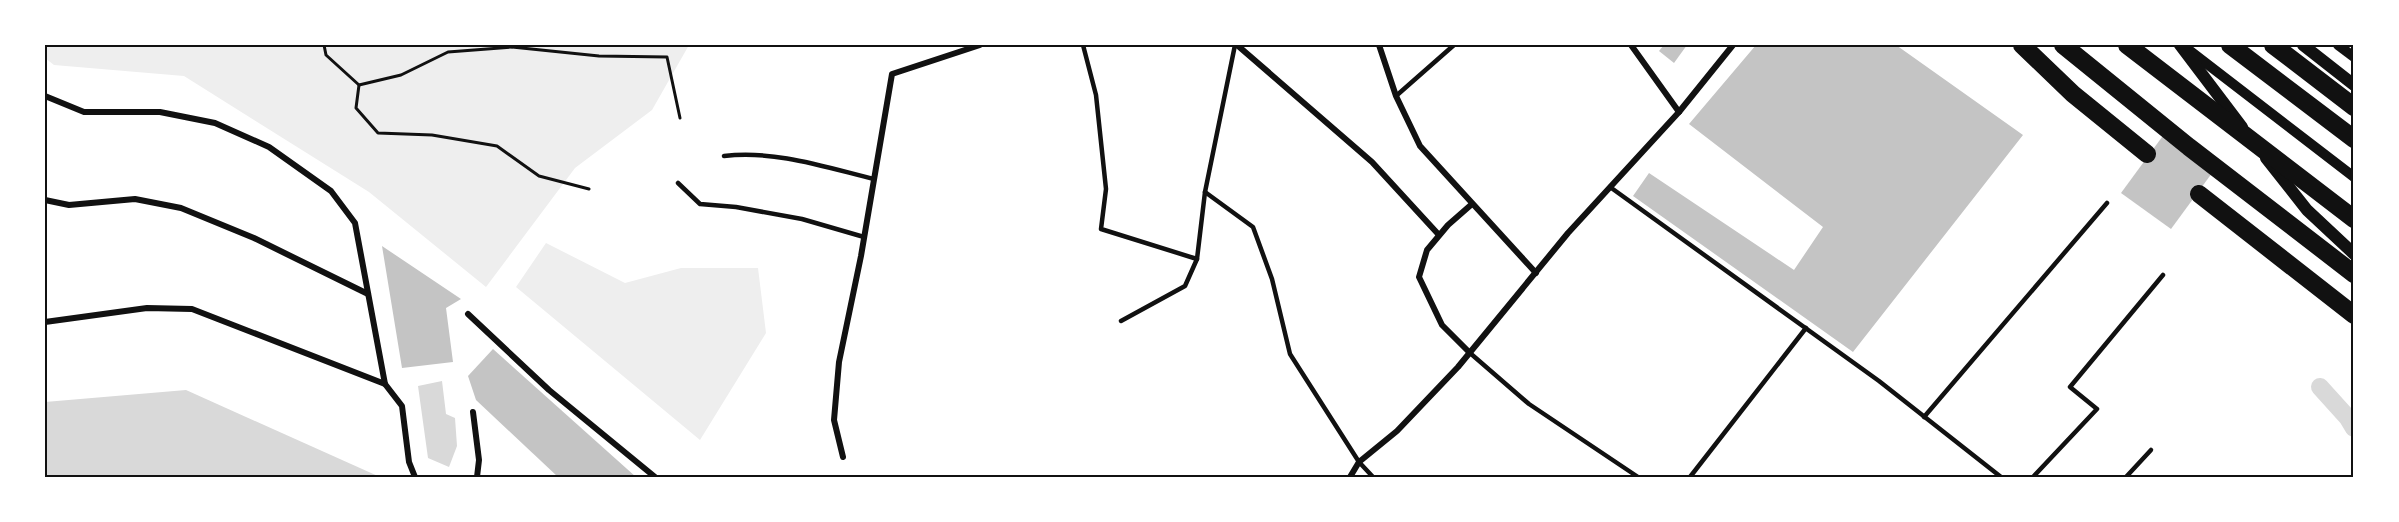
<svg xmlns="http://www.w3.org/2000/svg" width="2399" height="522" viewBox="0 0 2399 522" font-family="Ubuntu,sans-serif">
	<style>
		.green { fill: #eee }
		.water { fill: #d9d9d9 }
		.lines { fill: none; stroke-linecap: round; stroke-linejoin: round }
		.canal { stroke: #d9d9d9; stroke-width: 18 }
		.building { fill: #c4c4c4 }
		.path { stroke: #111; stroke-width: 3 }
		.service { stroke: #111; stroke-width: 4.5 }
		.minor { stroke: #111; stroke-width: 6 }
		.tertiary { stroke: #111; stroke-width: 10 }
		.secondary { stroke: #111; stroke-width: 12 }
		.motorway { stroke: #111; stroke-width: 18 }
		.neatline { fill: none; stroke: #111; stroke-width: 2 }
	</style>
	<rect width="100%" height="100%" fill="#fff"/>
	<g class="green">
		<polygon points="45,45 689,45 652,110 575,168 486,287 369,192 184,76 54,65 45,58"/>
		<polygon points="546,243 625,283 681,268 758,268 766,333 700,440 516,287"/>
	</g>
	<g class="water">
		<polygon points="442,381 446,414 455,418 457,446 449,467 428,458 418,386"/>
		<polygon points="186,390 380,477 45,477 45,402"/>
	</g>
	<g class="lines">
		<polyline class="canal" points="2320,387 2348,418 2354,428"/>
	</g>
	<g class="building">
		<polygon points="1664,45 1687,45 1674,63 1659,51"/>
		<polygon points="1756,45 1896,45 2023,135 1853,352 1633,196 1649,173 1794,270 1823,227 1689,124"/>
		<polygon points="2165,133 2215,169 2171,229 2121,193"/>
		<polygon points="382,246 461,299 446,308 453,362 402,368"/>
		<polygon points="493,349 636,477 558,477 476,400 468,376"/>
	</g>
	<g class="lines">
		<g class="path">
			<polyline points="324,45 326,55 359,85 356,108 378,133 432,135 497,146 539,176 589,189"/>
			<polyline points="513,45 512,47 599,56 667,57 680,118"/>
			<polyline points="359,85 401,75 448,52 512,47"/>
		</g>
		<g class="service">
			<polyline points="1083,45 1096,95 1106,189 1101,229 1197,259"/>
			<polyline points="1396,96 1454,45"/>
			<path d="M724,156C775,150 825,167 874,179"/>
			<polyline points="678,183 700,204 736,207 802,219 864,237"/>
			<polyline points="1610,187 1879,381 2001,477"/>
			<polyline points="1205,192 1253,227 1272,279 1290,354 1359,462 1373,477"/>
			<polyline points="1121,321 1185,286 1197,259 1205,192 1235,45"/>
			<polyline points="1470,353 1529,404 1638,477"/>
			<polyline points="1924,417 2107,203"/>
			<polyline points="1690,477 1806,328"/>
			<polyline points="2033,477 2097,409 2070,387 2163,275"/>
			<polyline points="2126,477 2151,450"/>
		</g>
		<g class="minor">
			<polyline points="1237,45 1372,162 1439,235"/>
			<polyline points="1379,45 1396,96 1420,146 1536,273"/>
			<polyline points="1631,45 1679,112"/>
			<polyline points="45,96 84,112 160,112 215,123 269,147 331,191 355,223 385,384 402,406 409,462 415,477"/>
			<polyline points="45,200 69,205 135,199 181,208 254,238 368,294"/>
			<polyline points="468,314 549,390 655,477"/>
			<polyline points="45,322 147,308 192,309 385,384"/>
			<polyline points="1470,353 1442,325 1419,277 1427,250 1448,225 1472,204"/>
			<polyline points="473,412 479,460 477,477"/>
			<polyline points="843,457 834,420 839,362 861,256 892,74 980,45"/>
			<polyline points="1350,477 1359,462 1397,431 1458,367 1568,233 1679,112 1733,45"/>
		</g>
		<g class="tertiary">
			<polyline points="2338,45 2354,57"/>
			<polyline points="2185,47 2354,177"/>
		</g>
		<g class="secondary">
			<polyline points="2180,45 2242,127"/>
			<polyline points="2303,45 2354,85"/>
			<polyline points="2266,158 2307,210 2354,254"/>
		</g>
		<g class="motorway">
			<polyline points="2022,45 2073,94 2147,154"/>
			<polyline points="2063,45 2189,147 2354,274"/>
			<polyline points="2127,45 2354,219"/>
			<polyline points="2230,45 2354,139"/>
			<polyline points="2273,45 2354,107"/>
			<polyline points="2199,194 2354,315"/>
		</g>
	</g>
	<rect width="2399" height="522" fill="none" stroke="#ffffff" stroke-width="93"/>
	<rect x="46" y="46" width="2306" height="430" class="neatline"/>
</svg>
